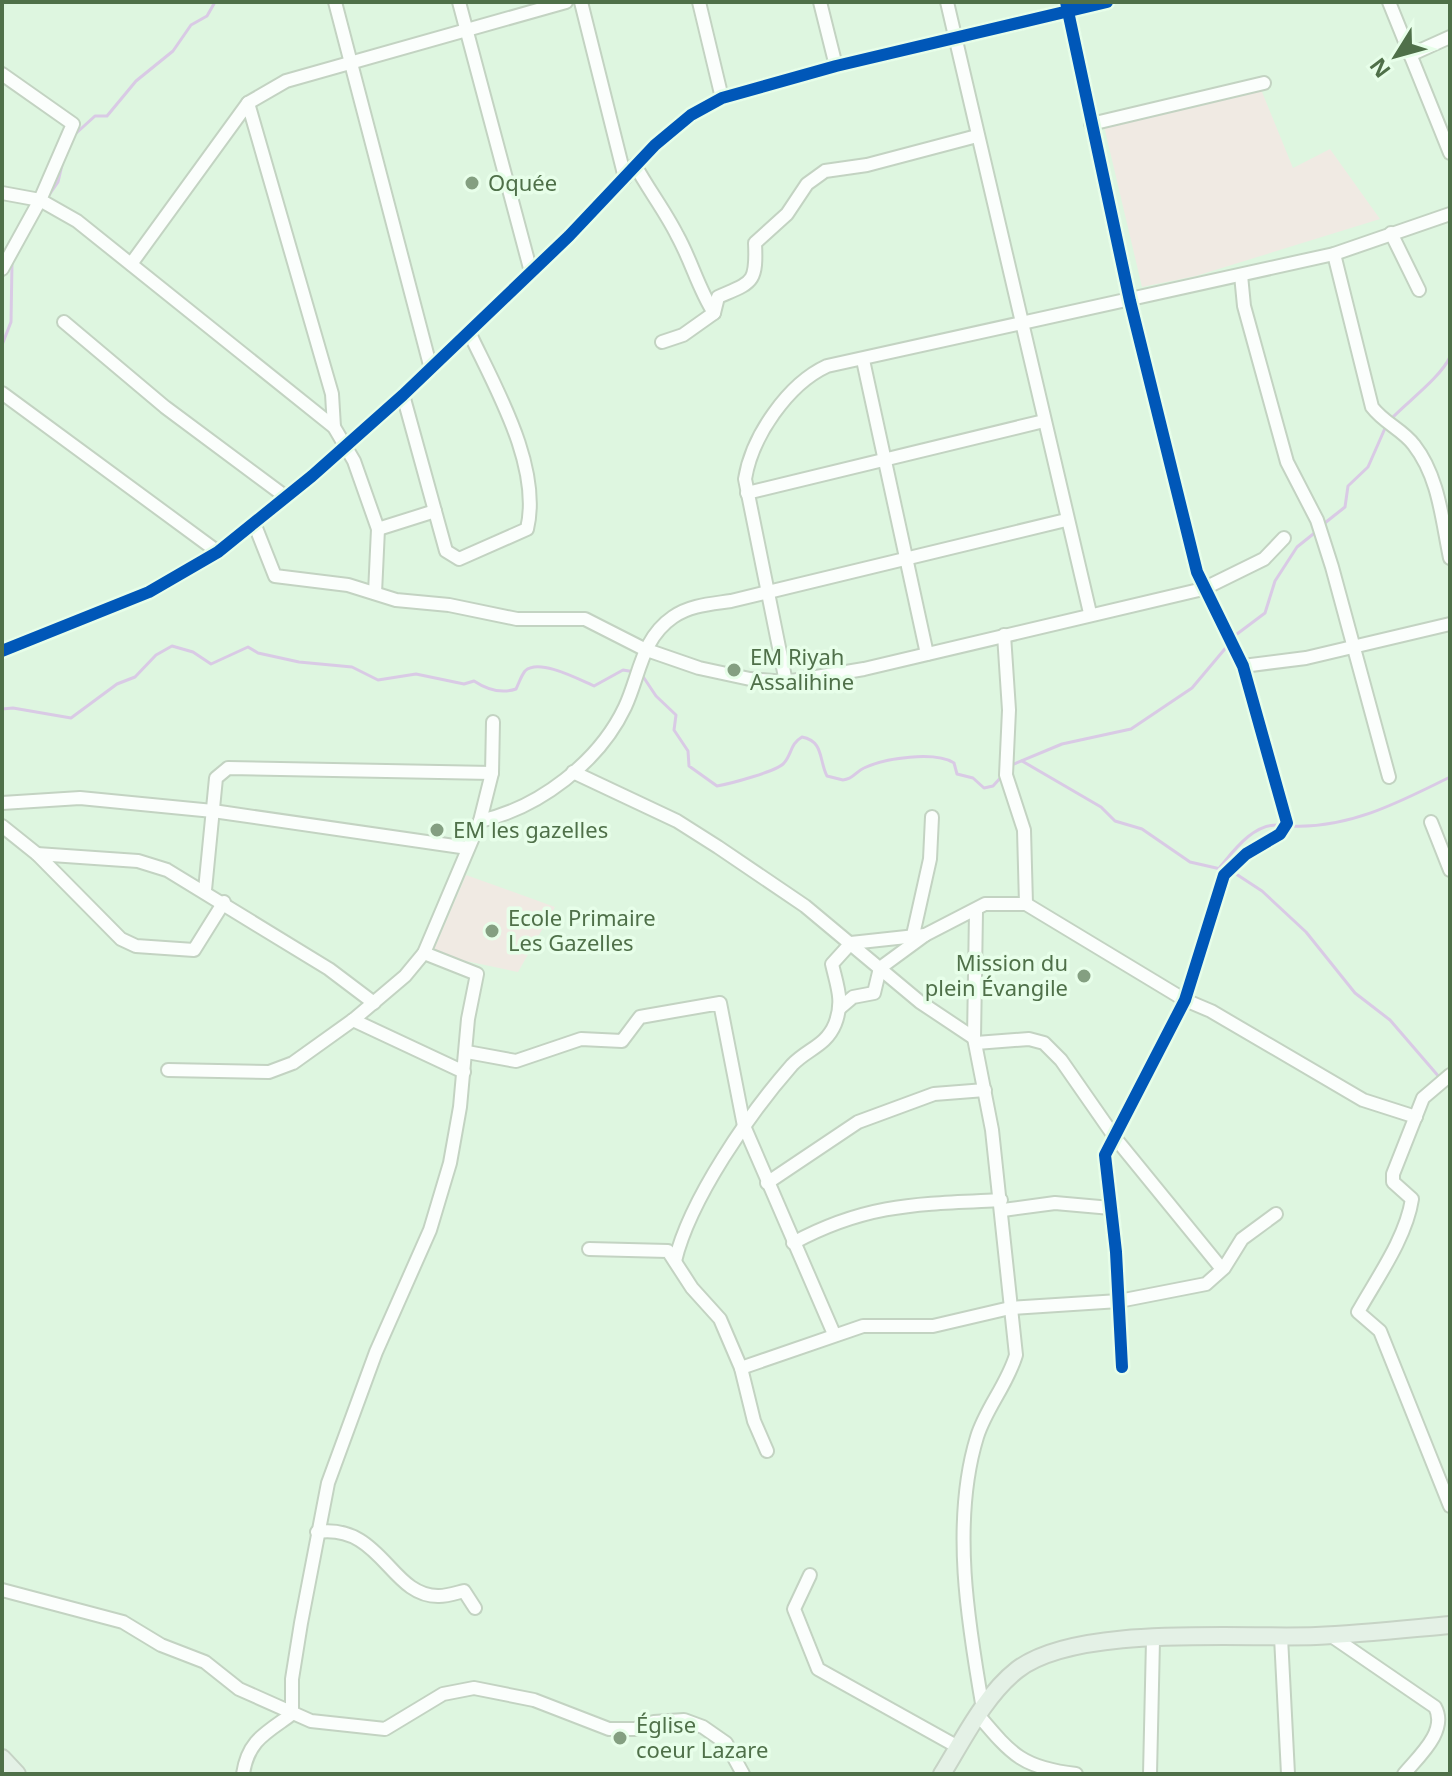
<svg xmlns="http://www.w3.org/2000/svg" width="1452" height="1776" viewBox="0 0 1452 1776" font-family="'Noto Sans',sans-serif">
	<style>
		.residential { fill: #def6e0 }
		.education { fill: #f0eae3 }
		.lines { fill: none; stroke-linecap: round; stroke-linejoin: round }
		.stream { stroke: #d9cae5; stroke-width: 3 }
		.minor-casing { stroke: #c3d3c2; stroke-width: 16 }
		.major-casing { stroke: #c6d3c5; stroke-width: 20 }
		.minor { stroke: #fbfefc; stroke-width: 12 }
		.major { stroke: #e4f1e6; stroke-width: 16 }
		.cycleway-casing { stroke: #e7fee9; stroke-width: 17 }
		.cycleway { stroke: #0057b8; stroke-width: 12 }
		.poi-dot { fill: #849f81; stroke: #e7fee9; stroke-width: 3 }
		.labels { text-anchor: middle; stroke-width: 7; stroke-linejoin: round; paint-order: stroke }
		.poi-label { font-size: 22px; fill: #4f7049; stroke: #e7fee9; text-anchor: start }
	</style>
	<rect width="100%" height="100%" fill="#e7f5e9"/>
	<rect class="residential" x="2" y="2" width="1448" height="1772"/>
	<g class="education">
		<polygon points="1260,87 1293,168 1330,149 1380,219 1196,276 1142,287 1104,126"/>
		<polygon points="466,875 555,907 518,972 432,954"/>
	</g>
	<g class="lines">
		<g class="stream">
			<polyline points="73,136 95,116 107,116 136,81 173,51 191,25 207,16 215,2"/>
			<polyline points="47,198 58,182 62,165"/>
			<polyline points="2,345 11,322 12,263"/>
			<path d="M1390,420C1407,402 1440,378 1450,357"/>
			<polyline points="1321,526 1345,507 1348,486 1368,467 1386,426"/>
			<polyline points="1233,637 1265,613 1275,581 1297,547 1317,531"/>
			<path d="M642,675L656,696L676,715L674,730L688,751L689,766L717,786C729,784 778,771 784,763C792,754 790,744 802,737C824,741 819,761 827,776L843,780C854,779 855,772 864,768C885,758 935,751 954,763L957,774L973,778L984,788L993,786L1003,775"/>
			<path d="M2,709L13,708L71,718L117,684L135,677L156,655L172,646L193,652L211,664L248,647L258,653L299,662L352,667L378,680L416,674L464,684L474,681C486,689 501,694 516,689C519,683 521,676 525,671C539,658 578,679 594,686L623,670L635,672"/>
			<polyline points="1022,761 1101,807 1115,821 1142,829 1190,862 1225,870"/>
			<polyline points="1009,766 1062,744 1131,729 1192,688 1229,644"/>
			<path d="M1291,826C1348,829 1400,802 1450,777"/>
			<path d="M1220,867C1235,849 1254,823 1280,825"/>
			<polyline points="1233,872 1262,891 1306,932 1355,993 1390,1020 1440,1078"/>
		</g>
		<g class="minor-casing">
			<g id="minor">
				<polyline points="335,2 431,369"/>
				<polyline points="459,2 531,272"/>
				<polyline points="581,2 625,178"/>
				<polyline points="699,2 722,98"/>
				<polyline points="820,2 836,66"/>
				<polyline points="947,2 1090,613"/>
				<polyline points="1066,2 1130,301 1197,572 1243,666 1287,823 1280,834 1246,854 1224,875 1185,1000 1105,1155 1116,1252 1122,1367"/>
				<polyline points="1389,2 1450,153"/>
				<polyline points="1410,55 1450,37"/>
				<polyline points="2,74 73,124 40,200 2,269"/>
				<polyline points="248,103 286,81 566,2"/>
				<polyline points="1091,124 1264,83"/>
				<path d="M635,165C648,189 665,211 677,235C692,262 698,288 714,313"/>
				<polyline points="2,193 40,200 77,221 334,427 354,461 378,529 375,593"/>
				<polyline points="1391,233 1419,290"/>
				<path d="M1334,254L1372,407C1384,423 1403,430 1414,445C1439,477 1442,520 1450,558"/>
				<polyline points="131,264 248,103 332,394 334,427"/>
				<polyline points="1241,275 1244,306 1287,462 1317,520 1332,567 1389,777"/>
				<polyline points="64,322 165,407 286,497"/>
				<path d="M662,342L683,335L714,313L718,297C752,282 757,284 755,243L787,214L807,184L825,171L867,165L977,136"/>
				<polyline points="863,360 927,654"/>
				<polyline points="2,393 218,552"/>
				<path d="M403,395L446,551L459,559L527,529C542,467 495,387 469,332"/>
				<polyline points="747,493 1044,421"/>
				<polyline points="254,523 275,576 348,585 396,600 449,605 517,619 585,619 644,649 699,668 750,679 786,682 864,669 1203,589 1264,559 1284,538"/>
				<polyline points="378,529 435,511"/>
				<polyline points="1004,635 1009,710 1006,775 1024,830 1026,904"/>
				<polyline points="2,651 149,592 218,552 312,476 403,395 569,236 655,145 691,115 722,98 836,66 1107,2"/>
				<polyline points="1243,666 1306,658 1450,624"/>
				<path d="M786,682L745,479C752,436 788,384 827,366L1334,254L1450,214"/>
				<polyline points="573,772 677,821 718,847 805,906 920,1002 974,1038"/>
				<polyline points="2,803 80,798 213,811 468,848"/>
				<path d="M480,821C539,808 599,762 625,707C640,675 641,639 673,617C690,605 711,604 731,601L1066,520"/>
				<polyline points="1431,822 1450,870"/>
				<polyline points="2,826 37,854 121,939 136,946 194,950 224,902"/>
				<polyline points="37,854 138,861 167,870 329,969 374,1003"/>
				<polyline points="205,890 216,778 228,768 492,773"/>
				<path d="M976,912L974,1038L992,1130L1016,1355C1007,1385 986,1408 977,1437C951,1522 968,1624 983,1709"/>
				<polyline points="913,935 930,859 932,817"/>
				<polyline points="840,1008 853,997 874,993 880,968 925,935"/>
				<polyline points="353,1020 464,1072"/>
				<polyline points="976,1043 1029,1039 1044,1043 1061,1060 1116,1139 1222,1269"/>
				<polyline points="467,1052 516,1061 581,1039 622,1041 640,1017 720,1003 744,1126 834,1334"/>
				<polyline points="168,1070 269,1072 293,1063 353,1020 405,976 424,953 480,821 492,773 493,722"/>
				<path d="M1450,1075L1423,1098L1393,1174V1182L1412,1199C1406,1238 1377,1278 1358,1312L1380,1331L1450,1506"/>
				<polyline points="767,1183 858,1122 934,1094 985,1090"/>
				<polyline points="1003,1210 1055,1203 1111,1208"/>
				<path d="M793,1243C867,1203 919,1204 1001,1200"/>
				<polyline points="589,1249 668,1251 692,1288 720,1319 741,1368 754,1421 767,1451"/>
				<path d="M675,1261C690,1199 749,1114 792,1065C807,1049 826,1046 835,1024C844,1001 837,986 832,964L851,943L925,935L985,904H1026L1185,1000L1211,1011L1363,1100L1416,1117"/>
				<polyline points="741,1368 863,1326 933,1326 1010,1308 1119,1301 1206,1284 1224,1268 1242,1239 1276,1214"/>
				<path d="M317,1532C382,1523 390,1597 439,1596C447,1596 456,1593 464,1591L475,1608"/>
				<polyline points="810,1575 794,1609 818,1669 958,1747"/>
				<polyline points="2,1590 123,1622 161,1645 205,1662 239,1689 311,1721 385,1729 443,1694 474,1688 534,1700 609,1729 635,1729 654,1722 684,1720 703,1727 726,1743 743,1774"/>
				<path d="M1330,1635L1435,1707C1448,1731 1419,1756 1404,1774"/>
				<polyline points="1281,1637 1288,1774"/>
				<path d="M979,1716C1012,1755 1023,1768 1076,1774"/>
				<path d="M243,1774C248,1740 266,1733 292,1714V1679L301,1623L328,1483L376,1352L430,1230L450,1163L460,1107L468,1019L477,974L424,953"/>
				<polyline points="1150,1774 1153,1640"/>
			</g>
		</g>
		<g class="major-casing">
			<g id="major">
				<polyline points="2,1758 17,1774"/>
				<path d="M942,1774C963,1740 985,1695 1017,1670C1076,1624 1240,1639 1316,1636C1361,1634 1406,1629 1450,1625"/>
			</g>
		</g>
		<use href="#minor" class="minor"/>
		<use href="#major" class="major"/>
		<g class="cycleway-casing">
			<g id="cycleway">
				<polyline points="1066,2 1130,301 1197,572 1243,666 1287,823 1280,834 1246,854 1224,875 1185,1000 1105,1155 1116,1252 1122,1367"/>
				<polyline points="2,651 149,592 218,552 312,476 403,395 569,236 655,145 691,115 722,98 836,66 1107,2"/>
			</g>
		</g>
		<use href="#cycleway" class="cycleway"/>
	</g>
	<g class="poi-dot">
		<circle cx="472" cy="183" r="8"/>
		<circle cx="734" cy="670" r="8"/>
		<circle cx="437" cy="830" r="8"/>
		<circle cx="492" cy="931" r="8"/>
		<circle cx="1084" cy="976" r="8"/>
		<circle cx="620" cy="1738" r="8"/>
	</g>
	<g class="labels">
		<g class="poi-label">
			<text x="488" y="191">Oquée</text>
			<text x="750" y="665">EM Riyah<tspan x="750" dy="25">Assalihine</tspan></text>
			<text x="453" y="838">EM les gazelles</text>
			<text x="508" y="926">Ecole Primaire<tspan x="508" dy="25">Les Gazelles</tspan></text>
			<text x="1068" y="971" text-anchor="end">Mission du<tspan x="1068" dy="25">plein Évangile</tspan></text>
			<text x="636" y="1733">Église<tspan x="636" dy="25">coeur Lazare</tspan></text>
		</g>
	</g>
	<rect width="1452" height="1776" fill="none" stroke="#4f7049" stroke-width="8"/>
	<g transform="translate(1396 56) rotate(233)" stroke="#e7fee9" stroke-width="6" paint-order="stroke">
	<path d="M0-6L14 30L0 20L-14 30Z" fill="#4f7049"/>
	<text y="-12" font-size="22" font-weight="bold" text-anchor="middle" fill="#4f7049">N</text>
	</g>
</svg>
